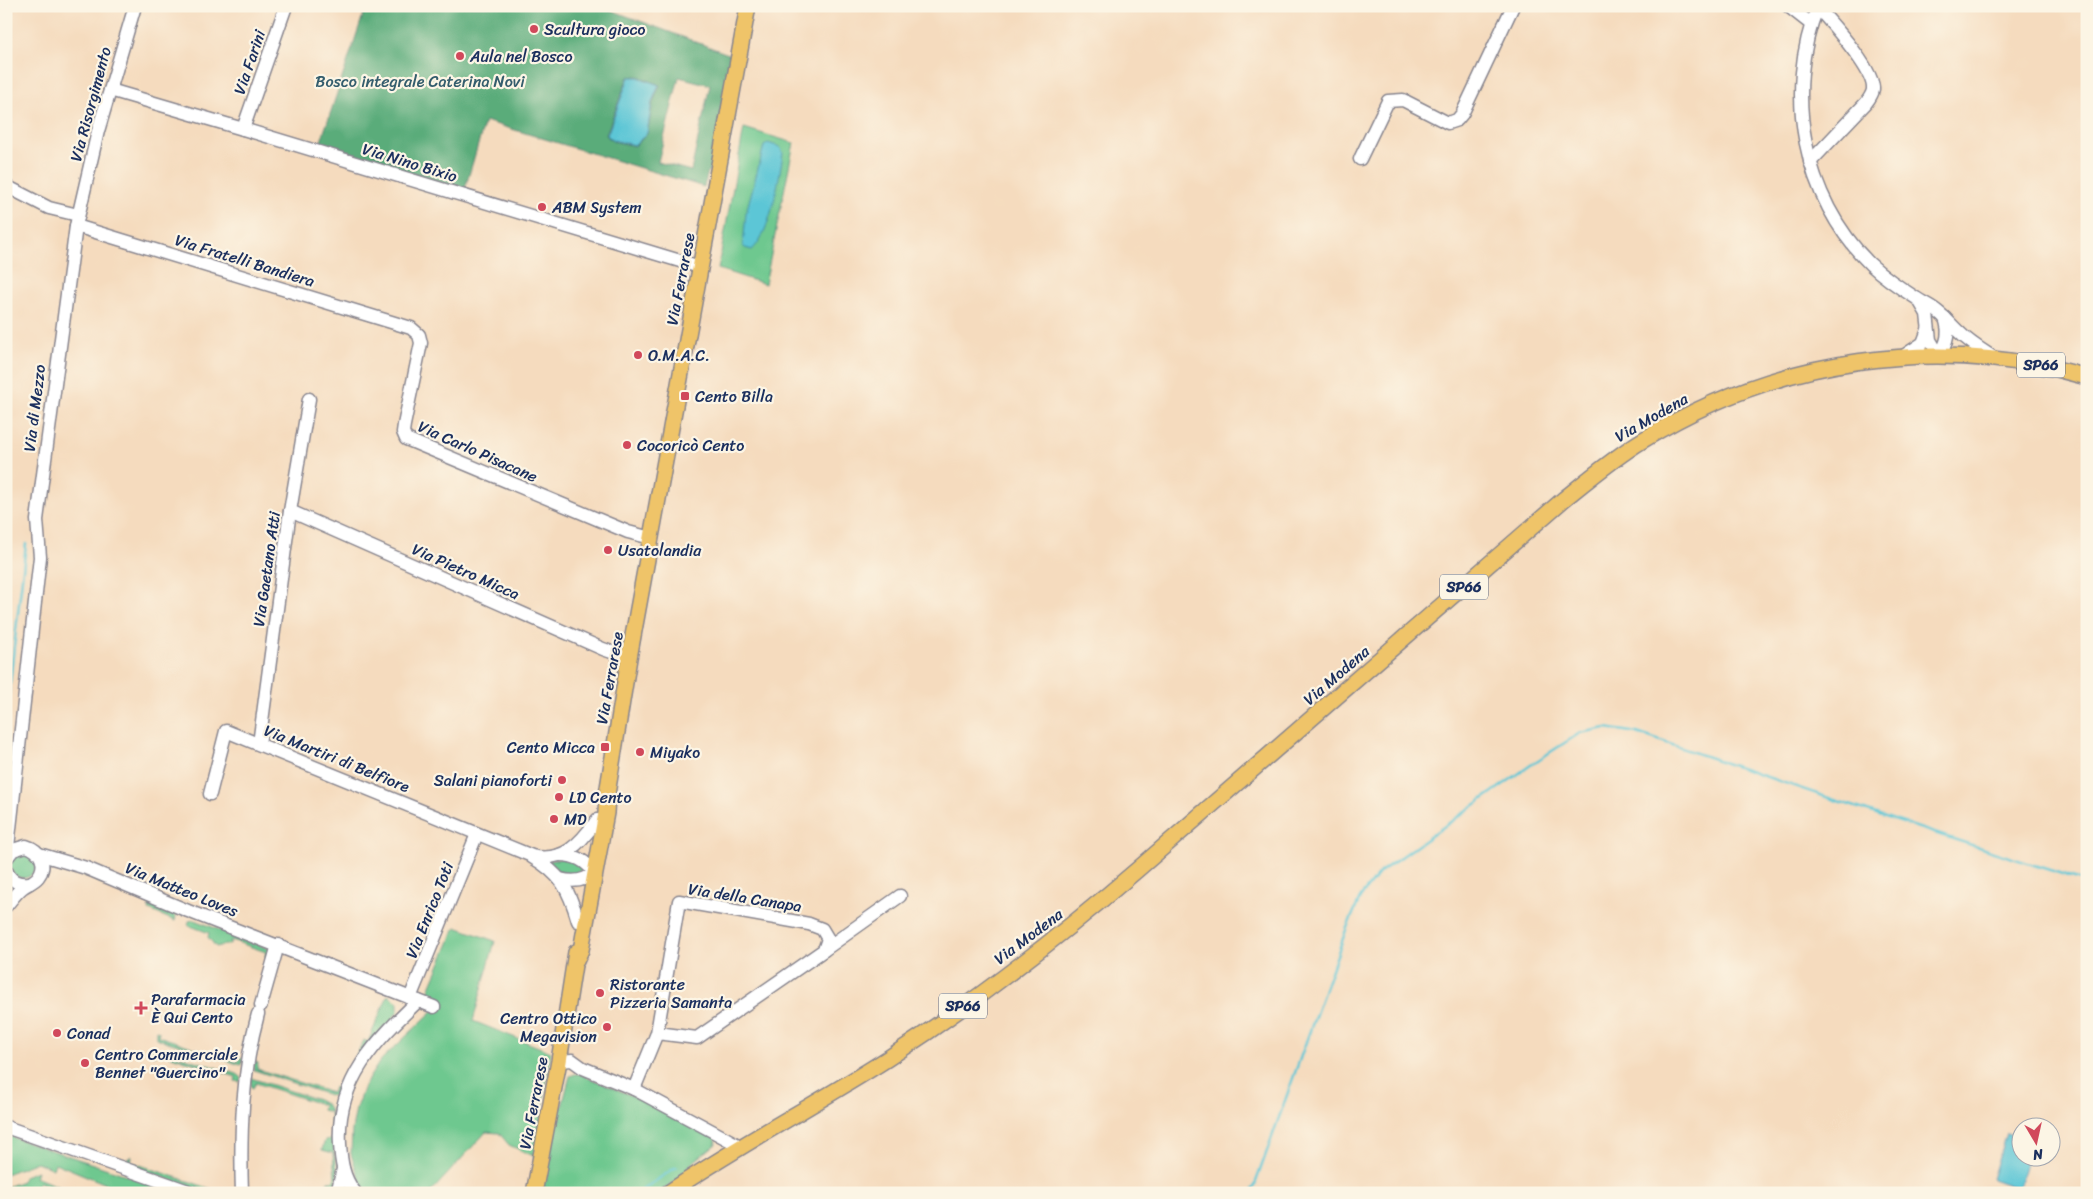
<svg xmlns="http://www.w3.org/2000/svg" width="2093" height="1199" viewBox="0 0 2093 1199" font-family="Sriracha,sans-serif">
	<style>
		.green { fill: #6ec88f; stroke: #447c76 }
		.forest { fill: #5aac7a; stroke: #3a6e6c; fill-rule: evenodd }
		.water { fill: #5cc6d6; stroke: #3c7a9a }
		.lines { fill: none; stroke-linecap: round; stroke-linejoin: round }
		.stream { stroke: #5cc6d6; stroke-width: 2.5 }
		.minor-casing { stroke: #88858e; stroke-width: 15 }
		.major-casing { stroke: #88858e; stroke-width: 18 }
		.minor { stroke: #fff; stroke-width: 12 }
		.major { stroke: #efc469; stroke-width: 15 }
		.poi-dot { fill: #d1495b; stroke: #fcf5e5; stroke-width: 2 }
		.labels { text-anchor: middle; stroke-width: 4.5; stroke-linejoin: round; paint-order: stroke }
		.shield { fill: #fcf5e5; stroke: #5e6a86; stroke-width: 1 }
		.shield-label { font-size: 15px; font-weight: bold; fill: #1b2f5e }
		.poi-label { font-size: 16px; fill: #1b2f5e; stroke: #fcf5e5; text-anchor: start }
		.street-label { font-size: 16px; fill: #1b2f5e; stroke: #fcf5e5 }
		.park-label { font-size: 16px; fill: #345d6d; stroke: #fcf5e5 }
	</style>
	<rect width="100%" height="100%" fill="#fcf5e5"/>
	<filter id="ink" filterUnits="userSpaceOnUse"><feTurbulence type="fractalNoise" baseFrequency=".02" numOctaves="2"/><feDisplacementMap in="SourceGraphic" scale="10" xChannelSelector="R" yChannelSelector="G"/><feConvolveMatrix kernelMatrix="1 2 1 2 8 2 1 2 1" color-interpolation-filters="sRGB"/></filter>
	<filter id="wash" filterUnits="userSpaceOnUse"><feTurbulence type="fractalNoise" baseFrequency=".0096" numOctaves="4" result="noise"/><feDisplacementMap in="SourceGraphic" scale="20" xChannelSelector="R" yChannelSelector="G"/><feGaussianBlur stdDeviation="1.12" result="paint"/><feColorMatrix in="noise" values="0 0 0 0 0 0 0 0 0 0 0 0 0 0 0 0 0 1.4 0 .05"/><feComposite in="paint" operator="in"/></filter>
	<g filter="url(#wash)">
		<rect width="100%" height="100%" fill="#f5dbbe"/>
		<g class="green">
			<polygon points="744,128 794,143 765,284 718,269"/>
			<circle cx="23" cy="865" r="13"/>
			<polygon points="572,857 581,862 582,868 578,874 565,877 547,861"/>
			<polygon points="69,869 172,911 176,916 175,921 149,910 150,904"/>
			<polygon points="194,920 270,949 269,956 265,956 266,952 231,940 230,944 216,947 208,937 209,933 188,925 189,921"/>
			<polygon points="456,927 495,941 473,1021 551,1052 536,1157 509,1145 499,1133 486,1132 430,1193 374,1193 361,1185 351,1154 352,1130 356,1108 364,1086 380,1061 436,1008 425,999"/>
			<polygon points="388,995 398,1002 398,1011 337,1096 332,1096 254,1070 253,1067 255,1062 258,1063 257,1069 332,1093 334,1087 339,1089 364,1040 368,1042"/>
			<polygon points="156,1030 159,1031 158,1036 238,1062 240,1057 243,1059 241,1065 156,1038"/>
			<polygon points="153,1048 237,1074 241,1077 240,1082 235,1081 236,1077 156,1051 154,1056 150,1053"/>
			<polygon points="575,1074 580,1074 642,1100 715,1138 716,1144 691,1164 685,1175 658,1193 540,1193 557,1109 562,1106 570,1076"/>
			<polygon points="251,1078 318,1100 327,1105 334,1121 334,1152 338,1172 334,1193 324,1193 328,1181 332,1181 335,1178 333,1153 322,1150 325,1140 332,1139 330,1112 322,1110 323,1105 256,1083 253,1088 251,1087"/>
			<polygon points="6,1135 180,1193 128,1193 55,1163 53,1169 37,1162 6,1174"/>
			<polygon points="132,1156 131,1162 223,1193 206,1193 130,1165 127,1159"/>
			<polygon points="37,1171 35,1177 74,1193 65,1193 39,1182 35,1193 6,1193 6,1187 22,1181 24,1176"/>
		</g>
		<path class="forest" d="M366,6H600L731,55L714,165L708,172L704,187L485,121L464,192L319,147ZM638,76L660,85L653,102L647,134L635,146L612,141L606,135L628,77ZM679,77L710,85L691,171L658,162Z"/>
		<g class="water">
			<polygon points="629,77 638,77 659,85 652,102 647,133 635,145 612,140 607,135"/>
			<path d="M768,143L780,147L783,153C779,178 771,233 752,250L745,248L743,246L746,213L764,146Z"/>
			<polygon points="2006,1133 2020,1137 2020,1156 2028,1157 2018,1188 1992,1179"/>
		</g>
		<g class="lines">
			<g class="stream">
				<polyline points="6,716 26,544"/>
				<polyline points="638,1193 676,1167"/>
				<polyline points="1252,1193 1346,930 1361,896 1380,872 1535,762 1580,733 1606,728 1637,733 1897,821 2087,882"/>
			</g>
		</g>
	</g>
	<g filter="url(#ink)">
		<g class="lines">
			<g class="minor-casing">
				<g id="minor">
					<polyline points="1788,6 1811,24"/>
					<path d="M1818,6C1783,92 1803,198 1870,264C1883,276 1900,288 1916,298C1923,303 1931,306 1938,312C1946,318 1952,326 1960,333C1970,343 1982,350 1994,358"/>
					<polyline points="110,90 243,129 700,267"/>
					<polyline points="243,129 286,6"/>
					<polyline points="1360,159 1388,101 1403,100 1448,123 1457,120 1462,114 1513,6"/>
					<path d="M1810,162L1866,103C1869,99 1872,95 1873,90C1875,70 1831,23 1817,7"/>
					<polyline points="6,186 49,208 78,215"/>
					<polyline points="76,226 411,328 419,335 421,343 404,425 403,432 406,439 628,532 651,538"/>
					<path d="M1920,302L1927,314L1930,340L1939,355C1948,343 1950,332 1945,318"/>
					<polyline points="1902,357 1923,343 1928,330"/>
					<polyline points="290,511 603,649 629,658"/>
					<polyline points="259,744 290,511 309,399"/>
					<path d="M210,794L226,731L532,856C563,863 580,844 597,820"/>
					<polyline points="39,854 86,868 188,911 434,1007"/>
					<polyline points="7,856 40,557 37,520 76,226 98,131 135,6"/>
					<path d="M532,857C561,874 569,889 578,921"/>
					<path d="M6,859L13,850L26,846C40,850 48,864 38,877C34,882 27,884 22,888C16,893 11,900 6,906"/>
					<path d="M6,870C11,882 18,884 30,883"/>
					<path d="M560,879C572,882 584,882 594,873C586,860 575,855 560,855"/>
					<polyline points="824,950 900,896"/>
					<polyline points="410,998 477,834"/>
					<polyline points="261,1005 278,945"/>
					<polyline points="559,1061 572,1060 583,1068 634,1089 740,1146"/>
					<polyline points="634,1089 657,1033 679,901 809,924 822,929 828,939 824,950 697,1038 657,1033"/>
					<polyline points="6,1127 194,1193"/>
					<path d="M354,1191C343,1177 341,1161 340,1144C336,1080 376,1041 418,1001"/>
					<path d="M242,1193C240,1133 242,1072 258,1014"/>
					<polyline points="337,1193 343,1169"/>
				</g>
			</g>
			<g class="major-casing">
				<g id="major">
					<polyline points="576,961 581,950 606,813 607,794 629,658 748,6"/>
					<polyline points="534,1193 559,1061 576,952"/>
					<path d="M668,1193C739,1145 815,1105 887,1059C975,1002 1058,938 1137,870L1564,499C1590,478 1615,457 1643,440C1775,358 1937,334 2087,377"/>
				</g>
			</g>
			<use href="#minor" class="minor"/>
			<use href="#major" class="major"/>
		</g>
	</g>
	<g class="poi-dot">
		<circle cx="534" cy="29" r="5"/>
		<circle cx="460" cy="56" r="5"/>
		<circle cx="542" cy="207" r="5"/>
		<circle cx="638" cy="355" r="5"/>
		<rect x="680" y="391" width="10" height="10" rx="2.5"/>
		<circle cx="627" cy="445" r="5"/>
		<circle cx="608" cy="550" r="5"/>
		<rect x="600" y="742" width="10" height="10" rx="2.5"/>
		<circle cx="640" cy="752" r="5"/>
		<circle cx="562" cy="780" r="5"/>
		<circle cx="559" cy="797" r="5"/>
		<circle cx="554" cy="819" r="5"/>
		<circle cx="600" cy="993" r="5"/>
		<path d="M138.5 1000.5h5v5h5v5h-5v5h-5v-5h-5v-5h5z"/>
		<circle cx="607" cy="1027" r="5"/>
		<circle cx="57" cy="1033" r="5"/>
		<circle cx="85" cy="1063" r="5"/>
	</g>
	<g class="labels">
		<g class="shield">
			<rect x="2017" y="352.5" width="48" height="25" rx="4"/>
			<rect x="1440" y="574.5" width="48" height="25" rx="4"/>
			<rect x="939" y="993.5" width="48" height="25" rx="4"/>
		</g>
		<g class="shield-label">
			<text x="2041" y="370">SP66</text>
			<text x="1464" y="592">SP66</text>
			<text x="963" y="1011">SP66</text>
		</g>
		<g class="poi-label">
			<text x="544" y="35">Scultura gioco</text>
			<text x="470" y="62">Aula nel Bosco</text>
			<text x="552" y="213">ABM System</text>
			<text x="648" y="361">O.M.A.C.</text>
			<text x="695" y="402">Cento Billa</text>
			<text x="637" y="451">Cocoricò Cento</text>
			<text x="618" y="556">Usatolandia</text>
			<text x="595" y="753" text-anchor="end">Cento Micca</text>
			<text x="650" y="758">Miyako</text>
			<text x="552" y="786" text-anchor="end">Salani pianoforti</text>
			<text x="569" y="803">LD Cento</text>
			<text x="564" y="825">MD</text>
			<text x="610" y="990">Ristorante<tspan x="610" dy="18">Pizzeria Samanta</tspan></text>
			<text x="151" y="1005">Parafarmacia<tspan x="151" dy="18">È Qui Cento</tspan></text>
			<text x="597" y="1024" text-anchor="end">Centro Ottico<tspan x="597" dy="18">Megavision</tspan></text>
			<text x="67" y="1039">Conad</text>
			<text x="95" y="1060">Centro Commerciale<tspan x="95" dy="18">Bennet "Guercino"</tspan></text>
		</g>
		<g class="street-label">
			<text transform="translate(249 62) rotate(-71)" y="6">Via Farini</text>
			<text transform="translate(90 104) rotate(-75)" y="6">Via Risorgimento</text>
			<text transform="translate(410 162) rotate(17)" y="6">Via Nino Bixio</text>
			<text transform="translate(245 260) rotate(17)" y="6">Via Fratelli Bandiera</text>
			<text transform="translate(680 279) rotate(-79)" y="6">Via Ferrarese</text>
			<text transform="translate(34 408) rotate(-83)" y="6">Via di Mezzo</text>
			<text transform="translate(1651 417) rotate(-30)" y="6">Via Modena</text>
			<text transform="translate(478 451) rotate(24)" y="6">Via Carlo Pisacane</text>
			<text transform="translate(266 569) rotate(-82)" y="6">Via Gaetano Atti</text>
			<text transform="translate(466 571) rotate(24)" y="6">Via Pietro Micca</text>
			<text transform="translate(1336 675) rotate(-41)" y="6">Via Modena</text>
			<text transform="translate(609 678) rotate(-80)" y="6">Via Ferrarese</text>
			<text transform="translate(337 758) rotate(22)" y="6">Via Martiri di Belfiore</text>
			<text transform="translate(182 889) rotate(22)" y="6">Via Matteo Loves</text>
			<text transform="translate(745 897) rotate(9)" y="6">Via della Canapa</text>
			<text transform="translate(429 910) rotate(-68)" y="6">Via Enrico Toti</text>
			<text transform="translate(1028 936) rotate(-37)" y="6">Via Modena</text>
			<text transform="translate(533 1103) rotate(-79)" y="6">Via Ferrarese</text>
		</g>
		<g class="park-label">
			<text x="420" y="87">Bosco integrale Caterina Novi</text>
		</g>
	</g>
	<rect width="2093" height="1199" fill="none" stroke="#fcf5e5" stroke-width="25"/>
	<g transform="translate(2036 1142) rotate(171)"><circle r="24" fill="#fcf5e5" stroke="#a2a6af"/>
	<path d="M0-4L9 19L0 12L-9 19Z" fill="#d1495b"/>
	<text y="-8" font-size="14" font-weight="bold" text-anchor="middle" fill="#1b2f5e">N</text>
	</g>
</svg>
